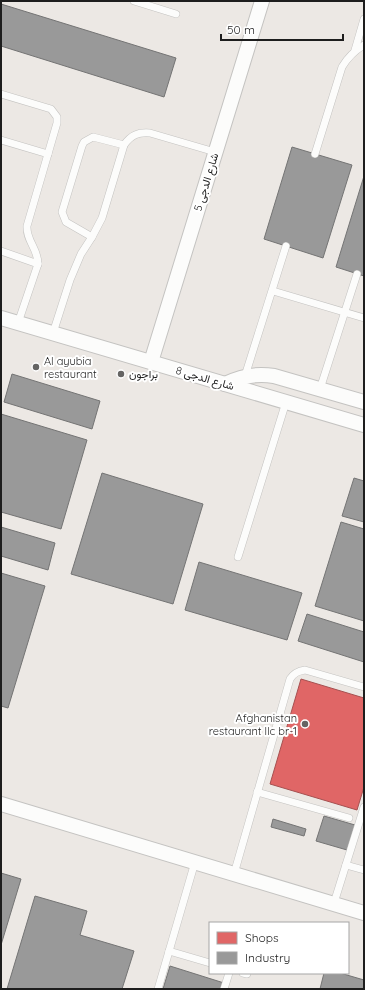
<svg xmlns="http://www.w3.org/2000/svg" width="365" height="990" viewBox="0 0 365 990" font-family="Quicksand,Vazirmatn,sans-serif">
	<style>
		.shops { fill: #e06666; stroke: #a65050 }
		.industry { fill: #999; stroke: #747474 }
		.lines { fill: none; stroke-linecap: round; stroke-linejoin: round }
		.lane-casing { stroke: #c4c3c1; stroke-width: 8 }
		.street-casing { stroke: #c4c3c1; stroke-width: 16 }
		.lane { stroke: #fcfcfb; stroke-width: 7 }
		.street { stroke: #fcfcfb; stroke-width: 14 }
		.poi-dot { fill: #656463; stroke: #fff; stroke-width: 1.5 }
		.labels { text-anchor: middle; stroke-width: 4; stroke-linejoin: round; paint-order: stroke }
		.street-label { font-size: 11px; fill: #1d1d1d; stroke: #fff }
		.poi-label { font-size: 11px; fill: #1d1d1d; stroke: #fff; text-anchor: start }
	</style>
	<rect width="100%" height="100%" fill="#ece8e4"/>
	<polygon class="shops" points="301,679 364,698 364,787 357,810 270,784"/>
	<g class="industry">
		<polygon points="1,4 176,58 164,97 1,46"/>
		<polygon points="292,147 352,165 323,258 264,239"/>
		<polygon points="364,176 364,276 336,267"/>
		<polygon points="12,374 100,401 92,429 4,402"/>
		<polygon points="1,414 87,440 61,529 1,512"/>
		<polygon points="102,473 203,504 173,604 71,574"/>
		<polygon points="354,478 364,481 364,522 342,516"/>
		<polygon points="341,522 364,529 364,621 315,606"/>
		<polygon points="1,527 55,543 48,570 1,556"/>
		<polygon points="199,562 302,593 287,640 185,610"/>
		<polygon points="1,573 45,586 8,708 1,706"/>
		<polygon points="307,614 364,632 364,662 298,641"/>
		<polygon points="324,816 355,825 347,850 316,841"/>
		<polygon points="273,819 306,829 304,836 271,827"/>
		<polygon points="1,873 21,879 1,945"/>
		<polygon points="35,896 87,911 80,935 134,951 122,989 7,989"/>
		<polygon points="170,966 224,983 222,989 163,989"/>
		<polygon points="324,973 340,973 364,980 364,989 320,989"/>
	</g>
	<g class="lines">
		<g class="lane-casing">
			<g id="lane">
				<polyline points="134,1 176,14"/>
				<polyline points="355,50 364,19"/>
				<path d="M1,94L51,109L57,117V123L27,226C26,241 38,248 38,264L1,251"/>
				<polyline points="1,140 48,154"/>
				<path d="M315,154L342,67C348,57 354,51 364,45"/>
				<polyline points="92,237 66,222 62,212 82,146 84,142 93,137 124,145"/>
				<polyline points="273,291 364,318"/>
				<polyline points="18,323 38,264"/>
				<path d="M53,333L70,280L81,254L92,237L102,218L124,145C131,135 138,132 150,133L215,152"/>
				<polyline points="245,376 286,246"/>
				<polyline points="320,389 357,274"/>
				<polyline points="238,557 286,402"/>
				<polyline points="257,792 349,818"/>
				<polyline points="346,865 364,870"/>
				<path d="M234,874L290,679C294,673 298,671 305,670L364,687"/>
				<polyline points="334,903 364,807"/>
				<polyline points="169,951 210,963"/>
				<polyline points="243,973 247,974"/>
				<polyline points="158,989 195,862"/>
				<polyline points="224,989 229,973"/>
			</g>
		</g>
		<g class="street-casing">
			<g id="street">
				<polyline points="1,318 364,425"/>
				<polyline points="151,362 262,1"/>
				<path d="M225,384C241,376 256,373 274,376L364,402"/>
				<polyline points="1,804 364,913"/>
			</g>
		</g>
		<use href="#lane" class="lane"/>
		<use href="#street" class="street"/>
	</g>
	<g class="poi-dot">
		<circle cx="36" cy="367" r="4"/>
		<circle cx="121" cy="374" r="4"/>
		<circle cx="305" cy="724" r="4"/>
	</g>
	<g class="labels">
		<g class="street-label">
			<text transform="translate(206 182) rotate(-73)" y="4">شارع الدجى 5</text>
			<text transform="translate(205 378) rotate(16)" y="4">شارع الدجى 8</text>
		</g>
		<g class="poi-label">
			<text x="44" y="365">Al ayubia<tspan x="44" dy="13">restaurant</tspan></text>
			<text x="129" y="378">براجون</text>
			<text x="297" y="722" text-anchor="end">Afghanistan<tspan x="297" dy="13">restaurant llc br-1</tspan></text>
		</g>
	</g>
	<rect width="365" height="990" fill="none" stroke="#1d1d1d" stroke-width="4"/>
	<rect x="209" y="922" width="140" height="52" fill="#ffffff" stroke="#a5a5a5"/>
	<rect x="217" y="932" width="20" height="12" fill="#e06666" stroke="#a5a5a5"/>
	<text x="245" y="942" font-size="12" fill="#1d1d1d">Shops</text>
	<rect x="217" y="952" width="20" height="12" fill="#999999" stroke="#a5a5a5"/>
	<text x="245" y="962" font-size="12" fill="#1d1d1d">Industry</text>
	<path d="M221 34v6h122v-6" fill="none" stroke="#1d1d1d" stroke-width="2"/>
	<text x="227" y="34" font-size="12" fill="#1d1d1d" stroke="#ffffff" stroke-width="3" paint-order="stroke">50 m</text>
</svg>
